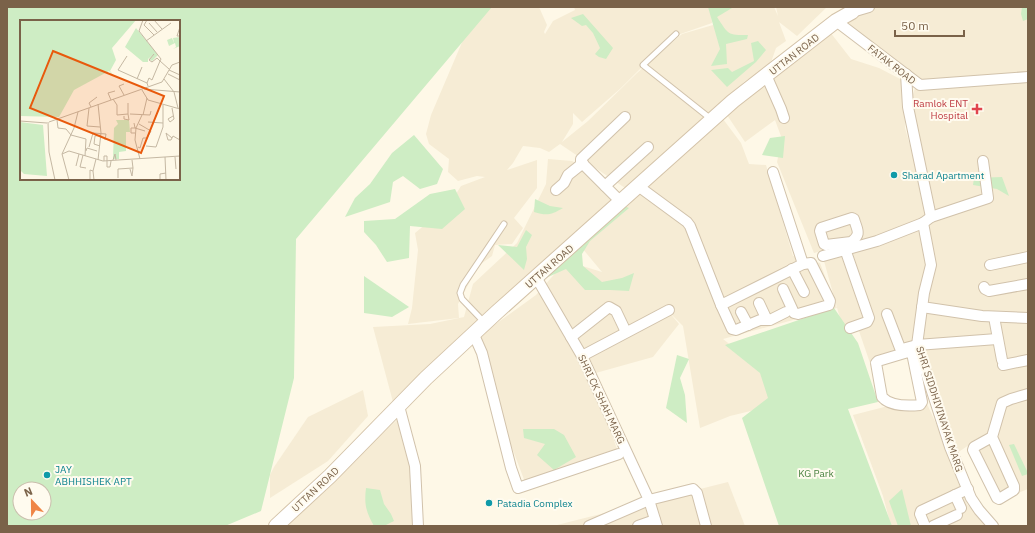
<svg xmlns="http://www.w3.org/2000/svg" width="1035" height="533" viewBox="0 0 1035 533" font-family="'IBM Plex Sans',sans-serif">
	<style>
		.residential { fill: #f6ecd5 }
		.green { fill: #ceedc4; fill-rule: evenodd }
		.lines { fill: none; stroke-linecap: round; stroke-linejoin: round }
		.lane-casing { stroke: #d1c2ab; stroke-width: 7 }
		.street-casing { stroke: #d1c2ab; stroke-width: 12 }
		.secondary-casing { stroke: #d4c3a9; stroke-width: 16 }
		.lane { stroke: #fff; stroke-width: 5 }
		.street { stroke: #fff; stroke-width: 10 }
		.secondary { stroke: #fff; stroke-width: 14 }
		.health-dot { fill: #e0444e; stroke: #fffbef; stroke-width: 1.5 }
		.culture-dot { fill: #0f9aa8; stroke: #fffbef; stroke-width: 1.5 }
		.labels { text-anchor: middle; stroke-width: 4; stroke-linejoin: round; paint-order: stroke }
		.street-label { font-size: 10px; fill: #7a6249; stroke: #fffbef }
		.health-label { font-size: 10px; fill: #be3a42; stroke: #fffbef; text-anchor: end }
		.culture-label { font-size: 10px; fill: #0d838f; stroke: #fffbef; text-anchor: start }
		.park-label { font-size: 10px; fill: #498140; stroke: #fffbef }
		.inset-road { fill: none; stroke: #c5b8a3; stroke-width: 1 }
		.view { fill: #e8590c; fill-opacity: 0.15; stroke: #e8590c; stroke-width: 2 }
		.inset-edge { fill: none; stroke: #7a6249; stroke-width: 2 }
	</style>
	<rect width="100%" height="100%" fill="#fef8e7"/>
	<g class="residential">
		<polygon points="485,7 539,7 547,25 544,32 545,34 553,21 575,10 574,7 711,7 712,23 669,38 653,53 641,68 621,88 582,122 573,113 573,124 562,142 588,121 637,73 682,34 713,25 714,7 774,7 778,16 776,7 827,7 797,36 779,22 786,41 776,48 769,68 745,81 628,190 560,144 549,152 540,148 523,146 513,163 507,170 537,160 537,188 514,218 523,228 512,244 495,245 492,256 478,266 458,304 459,318 408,324 412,308 418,250 415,233 449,205 461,186 485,177 477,176 458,181 448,172 449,159 429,144 426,134 431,115 466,33"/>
		<polygon points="860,7 1028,7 1028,73 927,83 847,26"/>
		<polygon points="830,32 851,59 879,68 904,81 905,128 916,167 911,100 915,88 1028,81 1028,489 995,502 975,441 957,453 913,352 891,355 870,363 859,331 843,329 822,254 897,231 814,253 777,162 782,139 775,120 745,142 727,115"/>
		<polygon points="723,119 741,143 749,164 766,165 793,256 820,263 837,308 723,339 765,372 776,405 730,416 700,428 683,326 669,312 679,324 653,357 585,376 607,421 617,449 525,482 506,432 479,336 536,295 566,261 602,272 582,248 628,203"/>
		<polygon points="548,159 572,161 603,180 615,201 393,402 373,327 430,324 464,317 473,284 517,243 546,184"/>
		<polygon points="363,390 368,416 328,461 270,498 270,475 274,467 308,417"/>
		<polygon points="896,404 927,404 950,454 967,504 988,526 891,526 883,496 853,415"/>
		<polygon points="397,420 404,437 413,481 416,526 283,526"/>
		<polygon points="728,482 745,526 553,526"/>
	</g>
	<g class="green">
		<path d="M7,7H492L296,239L294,378L261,511L225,526H7ZM21,21H179V179H21ZM20,489H44V513H20Z"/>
		<path d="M708,7L732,8L717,17C729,35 727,35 748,35L747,39L726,44L727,64L711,66L720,49Z"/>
		<polygon points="1022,7 1028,7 1028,19 1023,21 1021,14"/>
		<polygon points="583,14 613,48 606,59 599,57 595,54 600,48 593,33 586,25 582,26 571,18"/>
		<polygon points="758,41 766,50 756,62 727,87 711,70 728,68 732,72 754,61 751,43"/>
		<polygon points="414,135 443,169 437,184 420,189 403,176 393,182 390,202 345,217 355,198 370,184 392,153"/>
		<polygon points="785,136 783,158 762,155 770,138"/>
		<polygon points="1002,177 1009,196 997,189 973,185 974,178"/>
		<polygon points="455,189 465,209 442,229 410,226 409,258 387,262 376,245 364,232 364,221 395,219 430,194"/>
		<path d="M535,199L550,206L563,208C551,215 547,216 534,212Z"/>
		<polygon points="622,205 629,208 590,241 582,254 583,266 602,282 622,278 634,273 629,291 610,290 585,290 566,269 539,281"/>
		<polygon points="526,230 532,235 526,247 527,259 524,270 498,245 517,247"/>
		<polygon points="364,276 409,307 392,317 364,313"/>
		<polygon points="834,308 858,343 878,402 848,409 892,526 779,526 742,418 768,398 760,373 725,345"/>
		<polygon points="677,355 689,359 680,378 685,395 687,423 666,408"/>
		<polygon points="523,429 554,429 564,435 576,457 554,470 537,455 545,444 524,438"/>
		<polygon points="1014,444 1028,473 1028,474 1022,476 1009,445"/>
		<path d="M366,488L380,490L384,504L391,514L394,521L384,526H374C366,512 364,504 366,488Z"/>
		<polygon points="902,489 911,526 898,526 889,501"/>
	</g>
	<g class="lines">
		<g class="lane-casing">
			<g id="lane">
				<polyline points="676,34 643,65 711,119"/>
				<polyline points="484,322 462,299 460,293 463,285 504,224"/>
			</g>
		</g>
		<g class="street-casing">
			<g id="street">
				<polyline points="852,12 869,7"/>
				<polyline points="836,21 920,85 1028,77"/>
				<polyline points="906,74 908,107 931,217"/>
				<polyline points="766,75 781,109 784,118"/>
				<polyline points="605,186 648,147"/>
				<polyline points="638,186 687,222 690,226 721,305 803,264 773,172"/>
				<polyline points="556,190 564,183 568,175 583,163"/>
				<polyline points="621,202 581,162 581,159 625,117"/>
				<polyline points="923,223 931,265 924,293 917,345 950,447 971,498 979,510 993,526"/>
				<path d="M851,242L826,245L824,244L820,231L821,228L852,218L854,219C857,230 862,234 851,242L853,247"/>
				<polyline points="845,249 869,318 867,322 850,328"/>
				<polyline points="823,256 877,241 923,223 931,217 988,198 983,161"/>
				<polyline points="990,265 1028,257"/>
				<polyline points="792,269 804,292"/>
				<polyline points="536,277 582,356 649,500 657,526"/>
				<polyline points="984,287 985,289 989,291 1028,284"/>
				<polyline points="783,289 794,313 798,314 829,305 830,301 811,263 803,264"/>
				<polyline points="759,303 767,320"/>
				<polyline points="721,305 732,329 736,330 760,320 770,320 786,312"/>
				<polyline points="922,307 982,316 1028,318"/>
				<polyline points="741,312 748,325"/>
				<polyline points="887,314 900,348 902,349 917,345 997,339"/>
				<polyline points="994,317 1002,360"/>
				<polyline points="474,335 482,353 511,468 518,488 619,454"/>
				<polyline points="571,337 609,307 616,311 626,332"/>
				<path d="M912,353L922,402L920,405C909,406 891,407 882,397L876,363L878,361L918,349"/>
				<polyline points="582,356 669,310"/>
				<polyline points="1003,365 1028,360"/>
				<polyline points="399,406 415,466 418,526"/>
				<polyline points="992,437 974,447 973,450 997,498 999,499 1014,490 1014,486 992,437 1002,403 1011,399 1028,394"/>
				<polyline points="955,495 961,508"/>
				<polyline points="589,526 649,500 693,489 697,493 706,526"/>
				<polyline points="638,526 655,520"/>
				<polyline points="925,526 920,514 921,511 968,489"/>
				<polyline points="933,526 957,515"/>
			</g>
		</g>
		<g class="secondary-casing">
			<polyline id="secondary" points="276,526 330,476 426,378 497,312 733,101 836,21 852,12 855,7"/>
		</g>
		<use href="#lane" class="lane"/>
		<use href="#street" class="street"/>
		<use href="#secondary" class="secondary"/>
	</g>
	<path class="health-dot" d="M975 103h4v4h4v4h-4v4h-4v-4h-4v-4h4z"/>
	<g class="culture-dot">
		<circle cx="894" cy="175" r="4"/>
		<circle cx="47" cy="475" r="4"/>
		<circle cx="489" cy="503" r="4"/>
	</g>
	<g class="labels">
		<g class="street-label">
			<text transform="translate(794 54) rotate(-38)" y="4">UTTAN ROAD</text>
			<text transform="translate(892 64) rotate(38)" y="4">FATAK ROAD</text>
			<text transform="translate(549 266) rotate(-41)" y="4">UTTAN ROAD</text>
			<text transform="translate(602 399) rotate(65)" y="4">SHRI CK SHAH MARG</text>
			<text transform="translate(940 409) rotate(72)" y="4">SHRI SIDDHIVINAYAK MARG</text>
			<text transform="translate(315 489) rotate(-43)" y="4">UTTAN ROAD</text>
		</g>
		<g class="health-label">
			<text x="968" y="107">Ramlok ENT<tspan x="968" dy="12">Hospital</tspan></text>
		</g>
		<g class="culture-label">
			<text x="902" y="179">Sharad Apartment</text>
			<text x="55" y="473">JAY<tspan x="55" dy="12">ABHHISHEK APT</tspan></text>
			<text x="497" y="507">Patadia Complex</text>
		</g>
		<g class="park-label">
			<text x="816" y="477">KG Park</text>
		</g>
	</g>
	<g transform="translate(20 20)">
		<rect width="160" height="160" fill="#fef8e7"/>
		<path d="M0,0H116L92,28L96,40L90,51L94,56L89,51L54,70L39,97L0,96ZM116,8L138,35L132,41L129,39L134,34L128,39V42H123L105,27ZM160,17V26L153,29L156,27L155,23L149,26L147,20L152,18L154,23L153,18ZM96,100H109L110,112H106V131L99,132V139H93L94,108L98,104ZM0,102L23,105L27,156L4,154L0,150Z" fill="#ceedc4"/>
		<path class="inset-road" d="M123,0L119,11L141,39L140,41L149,49M127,0L124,5L134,15M134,0L142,9M129,3L137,12M160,7L157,16H160M126,21L151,3M107,36L98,50L127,63M149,50L160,55M148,54L160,60M117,59L122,47M144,59L154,72L158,88M104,64L99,66L104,75M128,66L127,63L129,58L132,60L140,41L137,38L132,42L129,40L134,34M124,69L160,72M122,70L128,80L160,89M93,79L97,85V95L108,94V83M91,80L88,73L95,71M78,84L81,113L78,140M71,87L69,83L77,77M69,88L67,106L80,107M152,88L154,99L150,102L148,99L153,96M110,94L130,95L131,91M123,95L127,78M104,96V99L109,100L108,94M37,100L38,108L46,109L51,115M0,101L27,103M28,102L29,132L35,160M29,102L142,62L152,45L160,42M128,102L143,103M114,103L115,108L125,111M115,113H111V108H116M51,115L66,119L65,136M152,118L146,113L148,120H151L153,116L160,120M80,126L74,124L75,116L81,115M126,126L136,127L143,107V85M69,127L73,113L86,114L85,120M118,127L120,128L123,118H127L131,111L119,104M66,131L67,128L77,131M42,134L49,131L83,141L160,136M63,135L60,147L66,148M145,137L146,160M155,137L156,149M120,139L115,120L116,108L122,95M93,140L95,134L96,140M84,141V136H87V147H90L91,141M56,146L59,134M110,149L112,156L113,148M98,158V149L113,148L112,140M49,160L42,134L54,108L58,92M70,160V150L73,151M74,160L73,151L76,139M140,160V154L146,153"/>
		<path class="view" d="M33,31L144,76L121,133L10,88Z"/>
		<rect width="160" height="160" class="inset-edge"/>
	</g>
	<rect width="1035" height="533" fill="none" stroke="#7a6249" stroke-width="16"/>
	<g transform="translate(32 501) rotate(338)"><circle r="19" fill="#fffbef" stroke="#cabead"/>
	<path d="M0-3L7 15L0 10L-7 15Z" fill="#ef8545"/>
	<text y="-6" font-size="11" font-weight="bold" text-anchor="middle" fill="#7a6249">N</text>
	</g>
	<path d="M895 30v6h69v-6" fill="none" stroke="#7a6249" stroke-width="2"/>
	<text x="901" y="30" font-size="12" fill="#7a6249" stroke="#fffbef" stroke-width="3" paint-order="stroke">50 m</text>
</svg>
